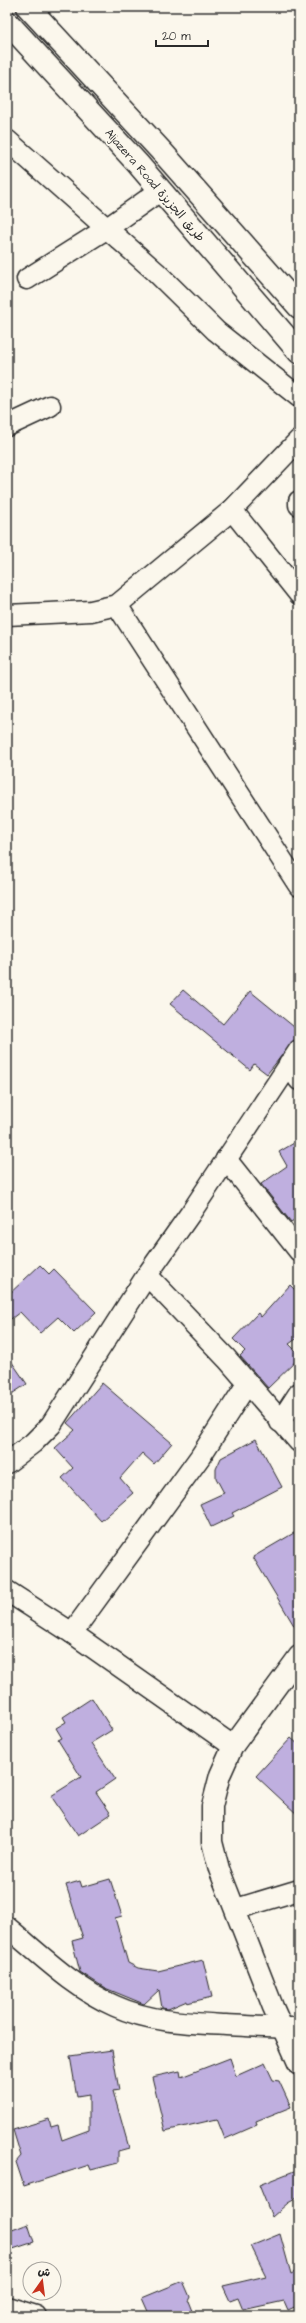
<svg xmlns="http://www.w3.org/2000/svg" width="306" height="2323" viewBox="0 0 306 2323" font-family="'Architects Daughter','Playpen Sans Arabic',sans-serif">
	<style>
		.building { fill: #bfafdf; stroke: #2b2b2b }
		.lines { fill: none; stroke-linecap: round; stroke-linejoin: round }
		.minor-casing { stroke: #2b2b2b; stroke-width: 23 }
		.major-casing { stroke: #2b2b2b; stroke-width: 25 }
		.minor { stroke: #fbf7ec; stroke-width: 20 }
		.major { stroke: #fbf7ec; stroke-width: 22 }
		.labels { text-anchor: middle; stroke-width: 3.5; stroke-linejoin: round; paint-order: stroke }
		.street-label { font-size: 12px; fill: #2b2b2b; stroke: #fbf7ec }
	</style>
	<rect width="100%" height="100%" fill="#fbf7ec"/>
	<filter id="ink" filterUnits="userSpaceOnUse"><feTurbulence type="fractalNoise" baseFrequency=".025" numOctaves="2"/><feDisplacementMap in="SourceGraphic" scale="8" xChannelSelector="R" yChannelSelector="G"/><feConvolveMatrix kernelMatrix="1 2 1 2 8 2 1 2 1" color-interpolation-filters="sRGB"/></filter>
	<g filter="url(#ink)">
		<g class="building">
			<polygon points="183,990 223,1024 250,991 299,1031 299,1034 267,1074 254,1064 250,1070 170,1004"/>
			<polygon points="299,1140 299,1217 291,1222 261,1184 287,1166 279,1152"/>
			<polygon points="40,1265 49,1274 54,1269 96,1312 74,1333 58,1317 40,1333 20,1312 7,1322 7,1296"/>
			<polygon points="290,1285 299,1294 299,1337 289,1344 299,1354 299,1358 268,1388 240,1356 245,1351 233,1339 258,1313 261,1317"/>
			<polygon points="7,1355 27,1384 7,1397"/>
			<polygon points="102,1383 172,1443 154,1464 142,1453 120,1478 133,1493 101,1521 62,1478 73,1468 55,1448 75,1430 67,1423"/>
			<polygon points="256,1439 282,1487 232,1513 234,1516 211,1527 200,1504 224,1493 216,1478 216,1469 221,1458"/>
			<polygon points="299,1530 299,1634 253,1557"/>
			<polygon points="92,1698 112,1730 91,1743 115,1779 96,1792 111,1814 78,1836 51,1796 81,1777 58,1740 62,1738 56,1728 66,1722 63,1717"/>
			<polygon points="291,1738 299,1745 299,1816 256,1776"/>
			<polygon points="110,1879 122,1916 115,1918 128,1963 138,1968 158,1971 203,1960 212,1997 187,2003 187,2001 168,2009 162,2008 159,1990 144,2004 105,1988 80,1972 72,1941 83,1938 66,1885 80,1881 82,1887"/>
			<polygon points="112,2050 119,2090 113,2091 129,2148 118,2151 118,2163 91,2170 89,2165 24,2186 16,2162 21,2156 13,2130 49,2119 51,2127 58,2125 62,2140 89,2130 89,2095 77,2097 70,2056"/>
			<polygon points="230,2058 236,2076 265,2063 273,2080 279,2081 291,2107 256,2121 257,2125 225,2139 217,2119 165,2131 152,2077 180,2071 181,2077"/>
			<polygon points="299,2169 299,2197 288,2203 272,2217 259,2185"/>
			<polygon points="28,2224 34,2242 7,2251 7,2232"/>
			<polygon points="280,2234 291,2274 299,2270 299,2305 288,2310 284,2301 243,2310 238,2298 230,2301 223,2286 266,2276 251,2246"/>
			<polygon points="183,2281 190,2297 188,2301 194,2316 150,2316 142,2298"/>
		</g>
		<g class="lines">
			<g class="minor-casing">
				<g id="minor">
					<polyline points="7,140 156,272 216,331 299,397"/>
					<polyline points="27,279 106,229 161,190"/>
					<polyline points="7,426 50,406"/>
					<polyline points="299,501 299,505"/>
					<polyline points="232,510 299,594"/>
					<polyline points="117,605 299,886"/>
					<polyline points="7,615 91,611 117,605 232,510 299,440"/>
					<polyline points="289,1063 299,1080"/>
					<polyline points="226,1159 299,1251"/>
					<polyline points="147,1275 227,1359 299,1442"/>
					<polyline points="280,1422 299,1393"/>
					<polyline points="7,1463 33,1443 51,1425 147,1275 190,1214 299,1050"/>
					<polyline points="7,1591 72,1633 233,1746"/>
					<polyline points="72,1633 200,1457 247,1384"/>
					<polyline points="299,1656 233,1746 220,1775 212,1806 212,1842 219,1869 273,2007 299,2065"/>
					<polyline points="236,1909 299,1890"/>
					<path d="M7,1927C41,1955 74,1988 115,2006C150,2022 188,2023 226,2025C250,2026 275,2028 299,2028"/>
					<polyline points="7,2307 36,2316"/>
				</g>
			</g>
			<g class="major-casing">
				<g id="major">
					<polyline points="28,7 164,154 299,307"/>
					<polyline points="7,22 138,164 299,352"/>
				</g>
			</g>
			<use href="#minor" class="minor"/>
			<use href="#major" class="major"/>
		</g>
	</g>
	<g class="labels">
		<g class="street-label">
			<text transform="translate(155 185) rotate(49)" y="4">Aljazera Road طريق الجزيزة</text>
		</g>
	</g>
	<rect width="306" height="2323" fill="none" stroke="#fbf7ec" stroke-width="24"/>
	<rect x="12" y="12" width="282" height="2299" fill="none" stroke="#2b2b2b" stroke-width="1.5" filter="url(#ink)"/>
	<g transform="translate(42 2281) rotate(14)"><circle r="19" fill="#fbf7ec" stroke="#a8a59f"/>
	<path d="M0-3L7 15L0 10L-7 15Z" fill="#c8321e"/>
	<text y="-6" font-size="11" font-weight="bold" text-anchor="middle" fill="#2b2b2b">ش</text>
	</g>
	<path d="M156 40v6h52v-6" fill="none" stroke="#2b2b2b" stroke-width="2"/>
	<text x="162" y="40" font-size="12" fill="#2b2b2b" stroke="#fbf7ec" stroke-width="3" paint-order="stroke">20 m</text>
</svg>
